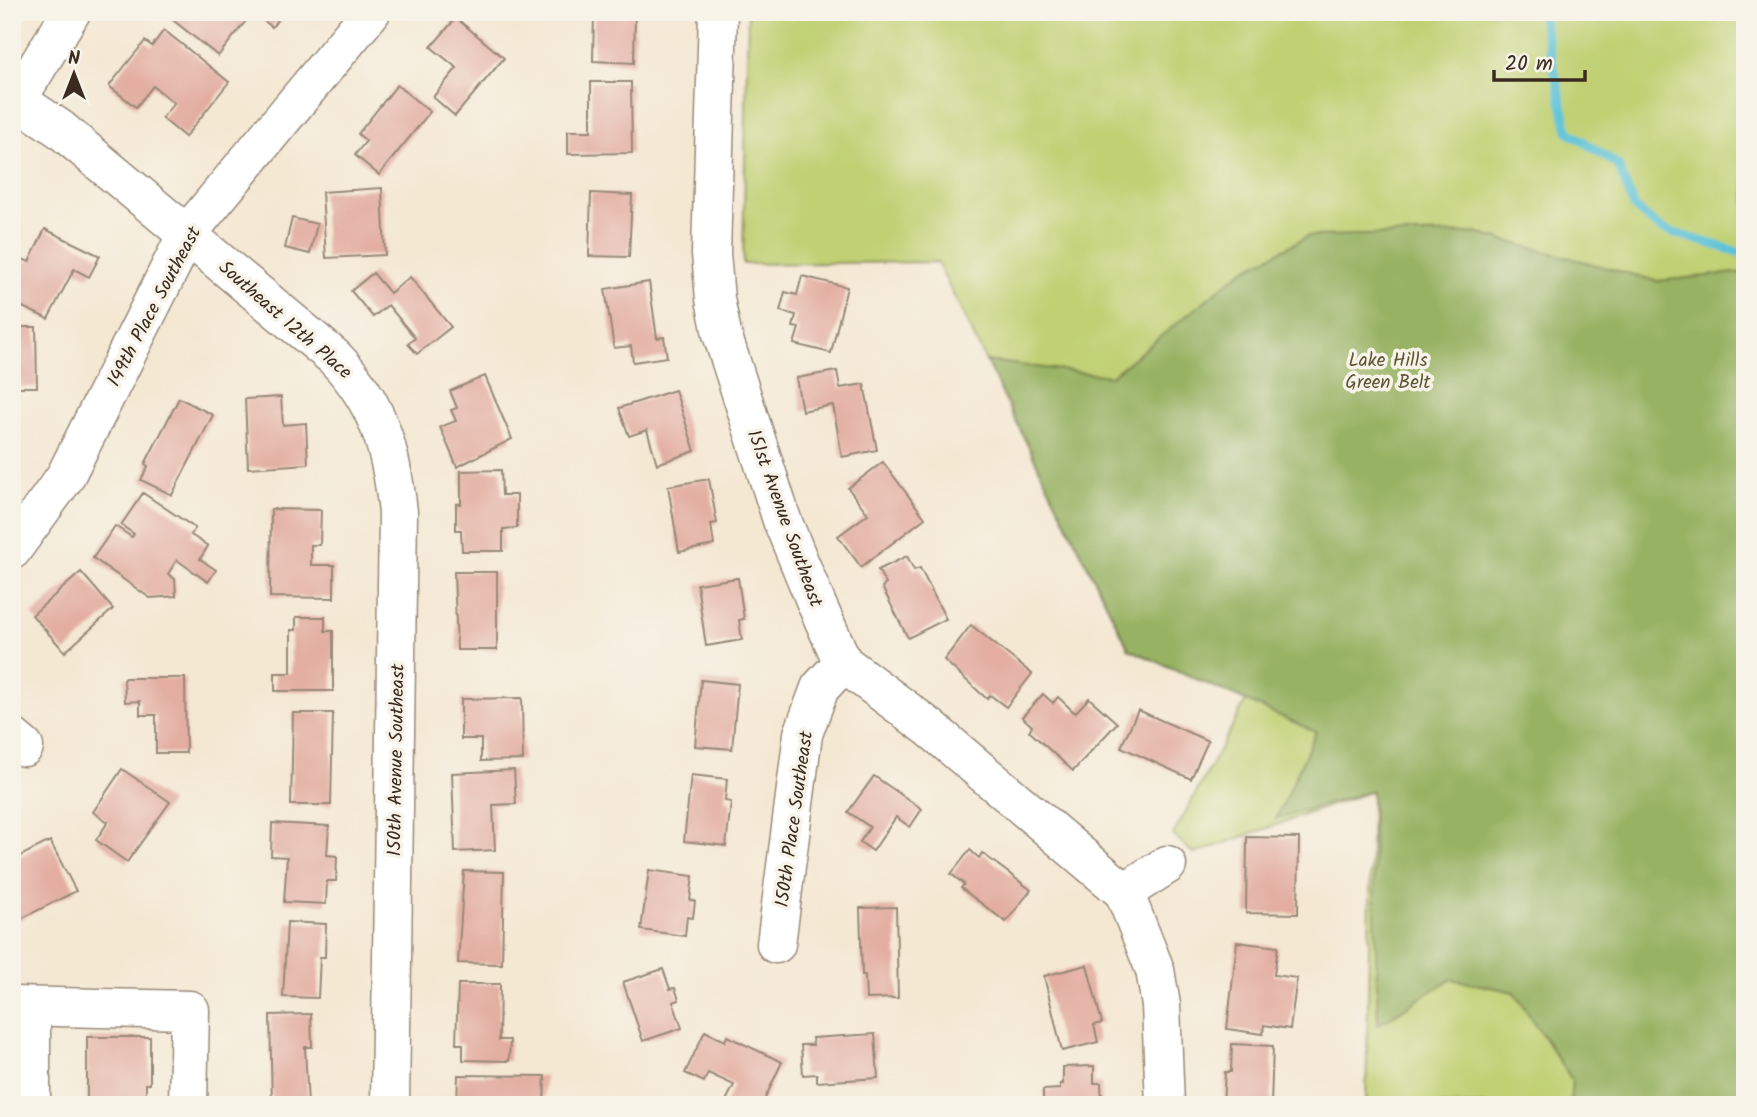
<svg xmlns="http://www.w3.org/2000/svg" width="1757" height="1117" viewBox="0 0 1757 1117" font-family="Kalam,sans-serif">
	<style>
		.green { fill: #c0d072; stroke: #7e7d48; stroke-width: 2 }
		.forest { fill: #98b264; stroke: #6a6e41; stroke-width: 2 }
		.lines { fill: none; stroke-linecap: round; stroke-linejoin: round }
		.stream { stroke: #5bc3d8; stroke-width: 9 }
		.building { fill: #e3ada1 }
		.minor-casing { stroke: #988978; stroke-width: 41 }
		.minor { stroke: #fff; stroke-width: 38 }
		.labels { text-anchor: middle; stroke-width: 7; stroke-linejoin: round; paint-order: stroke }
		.street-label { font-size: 19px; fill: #3b2a1e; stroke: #f7f3e8 }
		.park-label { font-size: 19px; fill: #5c5433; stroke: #f7f3e8 }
	</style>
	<rect width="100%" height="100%" fill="#f7f3e8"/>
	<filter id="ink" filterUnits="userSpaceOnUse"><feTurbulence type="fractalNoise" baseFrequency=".0143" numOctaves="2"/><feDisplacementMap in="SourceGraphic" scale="14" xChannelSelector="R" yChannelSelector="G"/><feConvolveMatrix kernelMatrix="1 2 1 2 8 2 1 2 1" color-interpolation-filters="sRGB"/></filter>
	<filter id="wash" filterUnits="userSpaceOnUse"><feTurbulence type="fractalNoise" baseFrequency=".00686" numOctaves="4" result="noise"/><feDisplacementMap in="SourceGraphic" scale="28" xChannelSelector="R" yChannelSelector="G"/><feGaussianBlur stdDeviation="1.57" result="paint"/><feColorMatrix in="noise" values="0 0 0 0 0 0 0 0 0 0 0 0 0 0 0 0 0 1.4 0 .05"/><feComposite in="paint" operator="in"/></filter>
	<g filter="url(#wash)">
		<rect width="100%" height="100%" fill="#f4e8d3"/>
		<polygon class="green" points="748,12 1745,12 1745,1105 1366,1105 1372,791 1194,854 1173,835 1246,701 1129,649 937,262 743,264"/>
		<polygon class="forest" points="1476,233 1657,281 1745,272 1745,1105 1570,1105 1572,1080 1514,992 1451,979 1378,1025 1372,791 1276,819 1316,732 1129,649 986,361 1111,376 1242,271 1308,236"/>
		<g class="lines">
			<polyline class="stream" points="1541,12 1568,131 1618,165 1634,207 1661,229 1745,254"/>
		</g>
		<g id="blocks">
			<g class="building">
				<polygon points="171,12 253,12 218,56 168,16"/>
				<polygon points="253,12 284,12 272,27"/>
				<polygon points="594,12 635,12 634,63 593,61"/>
				<polygon points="456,18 504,58 455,116 433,97 457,68 431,47"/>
				<polygon points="164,30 229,82 185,137 162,118 174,103 153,86 136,107 109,86 145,41 152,46"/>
				<polygon points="591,82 631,82 632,153 568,154 568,131 591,131"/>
				<polygon points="397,85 430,112 379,175 355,155 366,141 358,134"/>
				<polygon points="382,188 385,255 326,258 322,192"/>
				<polygon points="591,193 632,195 629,257 589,256"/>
				<polygon points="292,218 317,224 310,254 285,248"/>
				<polygon points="45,229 100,256 89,277 74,269 48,319 12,302 12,254 29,262"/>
				<polygon points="373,273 390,293 410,277 451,327 417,354 408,344 415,338 388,305 373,317 351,291"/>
				<polygon points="802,276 847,287 831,353 794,344 799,328 793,327 796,315 780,311 785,292 797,295"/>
				<polygon points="649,282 657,338 664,337 667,357 633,362 631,346 614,348 605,289"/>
				<polygon points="12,327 36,327 37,387 12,387"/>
				<polygon points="837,371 840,388 864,384 877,450 842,457 833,405 802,411 796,378"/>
				<polygon points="485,376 512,439 457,467 440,427 456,421 451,410 457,408 450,391"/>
				<polygon points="675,390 695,451 657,464 647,430 629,436 619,408"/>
				<polygon points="281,397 283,425 306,423 308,464 248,468 245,399"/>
				<polygon points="179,398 213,415 172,495 141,480 148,466 145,464"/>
				<polygon points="883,462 925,518 861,567 838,536 868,514 848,488"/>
				<polygon points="501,470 502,495 517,495 517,528 503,529 503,551 462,551 461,530 456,530 456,504 461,504 461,471"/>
				<polygon points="709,479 717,523 711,524 714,545 679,552 668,486"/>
				<polygon points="143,493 195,528 191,535 208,546 200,559 216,570 208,582 177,560 168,574 175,579 176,596 150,598 93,558 115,526 132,537 134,534 121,525"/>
				<polygon points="271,509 321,510 320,545 311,545 311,565 334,565 334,598 270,597"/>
				<polygon points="907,556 914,570 920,568 946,619 908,638 882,587 886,584 878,570"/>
				<polygon points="81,572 113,609 65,652 32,615"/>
				<polygon points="454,572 497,572 497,650 457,650"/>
				<polygon points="738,578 744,619 739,620 742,640 706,646 697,584"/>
				<polygon points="296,617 325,617 325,631 333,631 333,691 275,691 275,673 291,673 291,630 296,630"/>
				<polygon points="971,625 1032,674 1006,707 990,695 987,699 944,660"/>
				<polygon points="124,678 185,678 186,753 156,753 156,715 140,715 140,701 125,702"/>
				<polygon points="701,680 738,684 732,749 695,746"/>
				<polygon points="1043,694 1053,703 1058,697 1075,713 1089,698 1117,723 1073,771 1029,731 1032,726 1022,717"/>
				<polygon points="522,698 523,760 481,761 481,739 461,739 461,699"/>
				<polygon points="1138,710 1208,741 1191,779 1121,747"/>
				<polygon points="293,713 333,713 331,805 291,805"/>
				<polygon points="122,769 170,802 127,862 96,840 108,822 93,812"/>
				<polygon points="514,770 516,804 493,805 495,850 455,852 452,773"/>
				<polygon points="691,775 727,779 725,801 731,802 726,846 684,841"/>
				<polygon points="874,776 922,809 910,827 896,817 873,851 860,842 870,827 848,812"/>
				<polygon points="272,823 329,826 327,855 337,856 336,881 327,881 326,904 284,902 287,857 271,856"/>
				<polygon points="1247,837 1299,838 1298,914 1246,913"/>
				<polygon points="50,841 76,891 17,921 12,911 12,860"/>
				<polygon points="970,850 979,858 982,853 1031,890 1006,922 961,888 964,884 951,874"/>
				<polygon points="649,870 693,876 690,900 695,901 693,918 687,917 685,936 641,930"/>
				<polygon points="464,871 504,872 502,964 458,963"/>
				<polygon points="896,907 898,998 866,999 865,975 862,975 860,908"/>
				<polygon points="287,922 326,924 325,957 320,957 318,998 283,997"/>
				<polygon points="1237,942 1278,947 1274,975 1297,978 1290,1029 1264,1025 1263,1034 1227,1029"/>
				<polygon points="1087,965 1102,1023 1094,1025 1098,1042 1062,1051 1044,976"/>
				<polygon points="663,969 670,989 675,988 679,1000 673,1002 682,1028 643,1041 623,982"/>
				<polygon points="458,984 500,984 499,1040 510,1040 509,1061 463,1060 463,1044 456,1044"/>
				<polygon points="311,1014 312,1047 305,1047 308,1105 272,1105 270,1015"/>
				<polygon points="705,1031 725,1041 727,1036 782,1062 762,1105 724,1105 734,1085 708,1073 704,1082 685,1073"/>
				<polygon points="875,1034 878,1078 817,1082 817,1074 803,1075 801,1045 813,1045 812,1038"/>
				<polygon points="87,1037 150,1037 150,1084 146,1084 146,1105 87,1105"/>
				<polygon points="1232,1044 1273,1046 1271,1105 1223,1104 1225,1072 1231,1072"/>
				<polygon points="1094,1066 1094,1083 1101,1083 1102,1105 1043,1105 1043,1090 1060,1089 1060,1084 1063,1084 1063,1067"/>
				<polygon points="458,1075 545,1076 544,1105 457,1105"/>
			</g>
		</g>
	</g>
	<g filter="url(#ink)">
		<use href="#blocks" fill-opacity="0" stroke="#988978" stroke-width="2"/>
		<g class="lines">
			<g class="minor-casing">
				<g id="minor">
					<polyline points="718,12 711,254 715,299 722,334 782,520 817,605 843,663 930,728 1124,892 1155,970 1161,1005 1165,1105"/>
					<path d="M17,100L60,129L334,357C379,403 391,450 398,512L390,1105"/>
					<polyline points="12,108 71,12"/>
					<polyline points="12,550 65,477 187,234 371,12"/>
					<polyline points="12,737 24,747"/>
					<polyline points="1124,892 1167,865"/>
					<polyline points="776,944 803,734 820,688 843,663"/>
					<polyline points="12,1006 190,1010 188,1105"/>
					<polyline points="31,1007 31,1105"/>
				</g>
			</g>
			<use href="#minor" class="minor"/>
		</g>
	</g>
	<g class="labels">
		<g class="street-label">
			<text transform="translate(153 306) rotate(-62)" y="7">149th Place Southeast</text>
			<text transform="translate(286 319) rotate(41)" y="7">Southeast 12th Place</text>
			<text transform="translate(786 518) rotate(70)" y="7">151st Avenue Southeast</text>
			<text transform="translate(395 760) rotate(-89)" y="7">150th Avenue Southeast</text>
			<text transform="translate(793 819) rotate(-82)" y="7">150th Place Southeast</text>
		</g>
		<g class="park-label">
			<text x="1388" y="366">Lake Hills<tspan x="1388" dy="22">Green Belt</tspan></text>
		</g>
	</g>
	<rect width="1757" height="1117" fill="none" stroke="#f7f3e8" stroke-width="42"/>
	<g transform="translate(74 74)" stroke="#f7f3e8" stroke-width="5" paint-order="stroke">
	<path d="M0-5L12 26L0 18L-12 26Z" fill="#3b2a1e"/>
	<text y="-10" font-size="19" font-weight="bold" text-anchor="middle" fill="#3b2a1e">N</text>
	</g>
	<path d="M1494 70v10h91v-10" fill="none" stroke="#3b2a1e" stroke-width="3.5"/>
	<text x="1505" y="70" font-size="21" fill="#3b2a1e" stroke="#f7f3e8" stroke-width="5" paint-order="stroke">20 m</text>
</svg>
